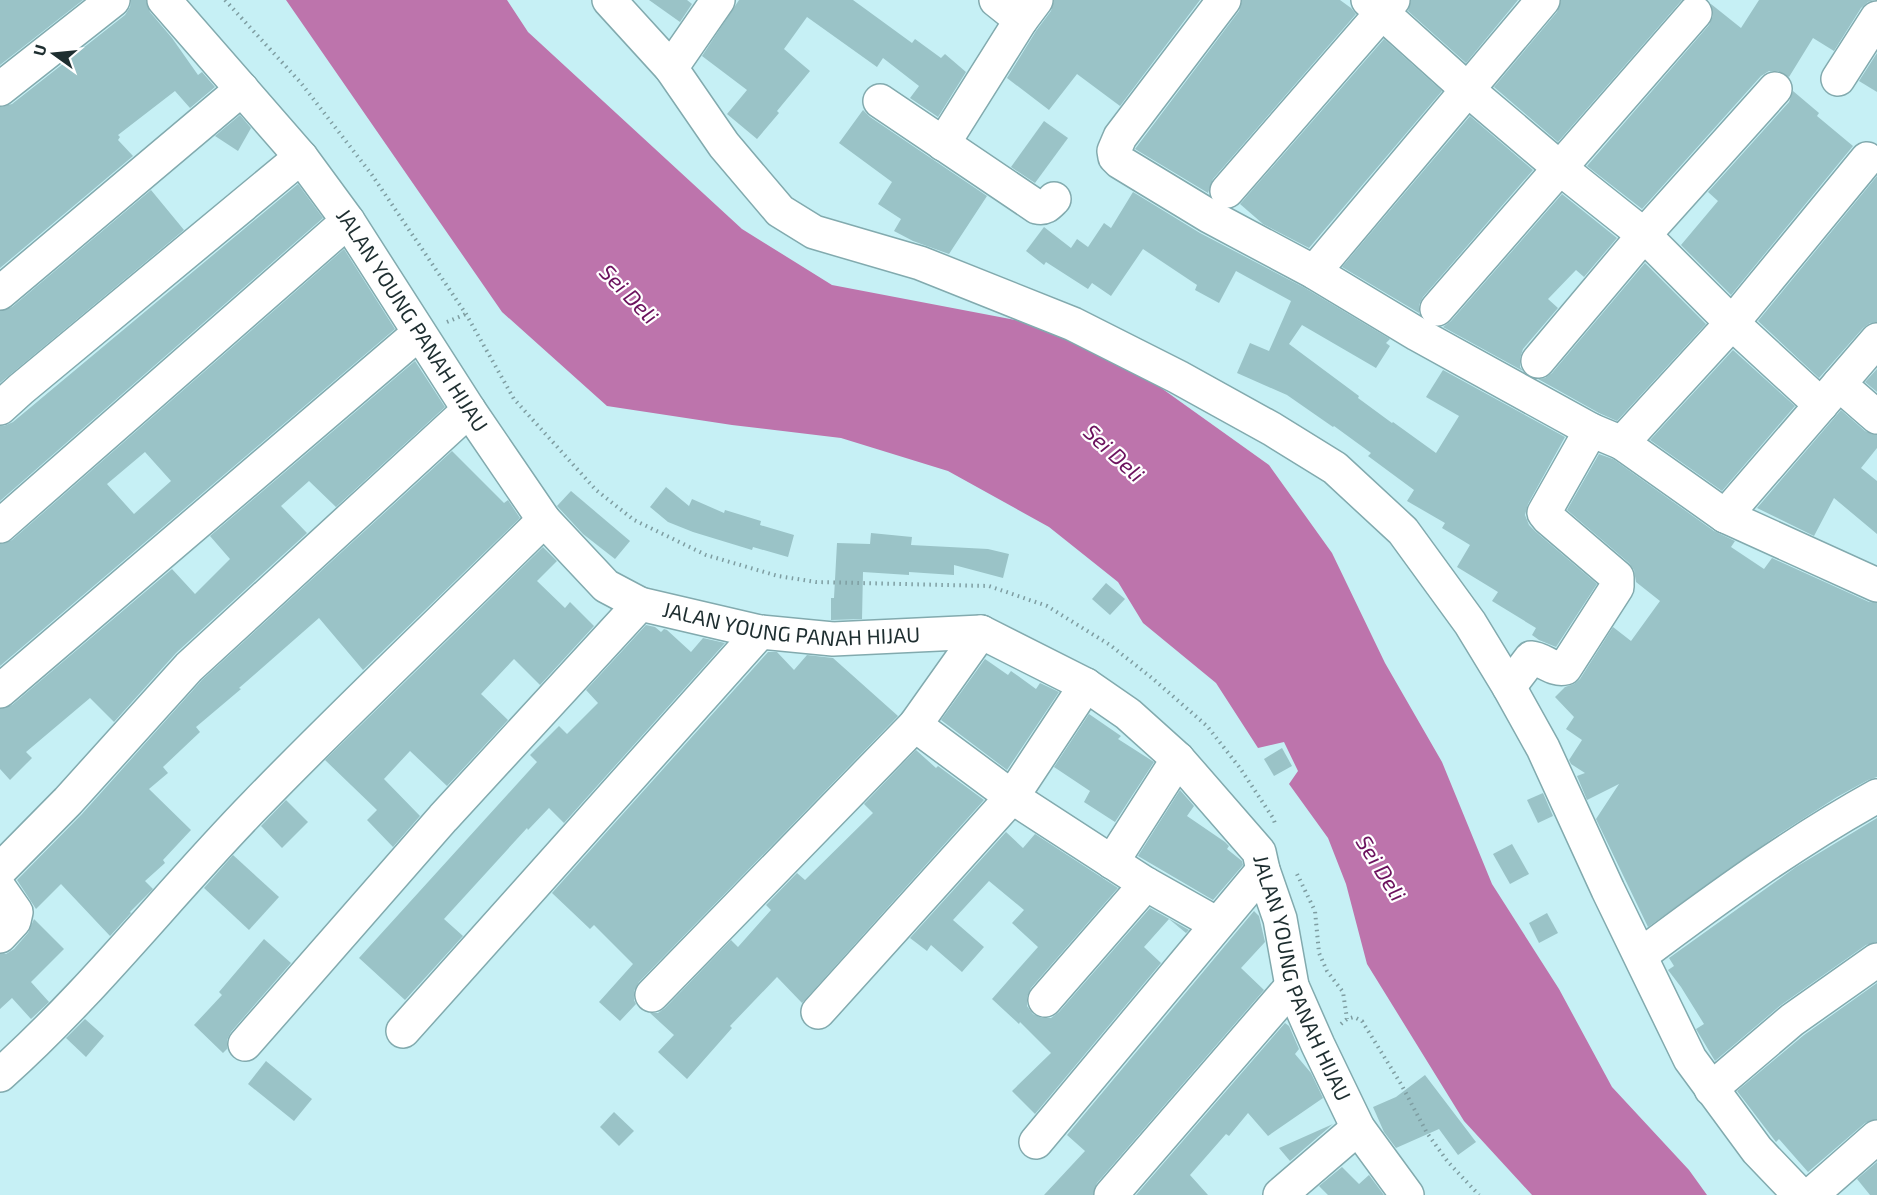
<svg xmlns="http://www.w3.org/2000/svg" width="1877" height="1195" viewBox="0 0 1877 1195" font-family="'Exo 2',sans-serif">
	<style>
		.water { fill: #bd74ac }
		.building { fill: #9ac3c7; fill-rule: evenodd }
		.lines { fill: none; stroke-linecap: round; stroke-linejoin: round }
		.minor-casing { stroke: #82aaae; stroke-width: 36 }
		.path { stroke: #7e9da1; stroke-width: 4; stroke-dasharray: 1.5 4.5; stroke-linecap: butt }
		.minor { stroke: #fff; stroke-width: 33 }
		.labels { text-anchor: middle; stroke-width: 4.5; stroke-linejoin: round; paint-order: stroke }
		.street-label { font-size: 21px; fill: #1e2e30; stroke: #fff }
		.water-label { font-size: 22px; font-style: italic; fill: #6c125e; stroke: #fff }
	</style>
	<rect width="100%" height="100%" fill="#c6f0f5"/>
	<polygon class="water" points="286,0 507,0 528,32 742,229 832,285 1037,324 1157,385 1269,465 1332,553 1385,663 1442,762 1492,884 1559,989 1612,1087 1689,1170 1707,1195 1532,1195 1464,1121 1367,964 1346,884 1328,838 1289,784 1298,771 1284,742 1258,748 1216,683 1143,623 1118,582 1049,527 948,471 841,438 732,425 607,406 502,312"/>
	<g class="building">
		<polygon points="0,0 83,0 0,65"/>
		<polygon points="131,0 146,0 150,12 172,38 198,75 202,72 215,87 190,108 175,91 118,135 120,137 118,140 133,156 0,268 0,107 12,104 125,15 130,7"/>
		<polygon points="649,0 687,0 692,4 680,22"/>
		<polygon points="739,0 853,0 912,43 915,39 941,58 945,54 966,72 938,117 910,98 919,86 883,58 877,67 807,17 784,49 810,71 777,111 779,113 757,139 727,114 747,90 702,56"/>
		<polygon points="1054,0 1200,0 1120,106 1077,74 1049,110 1007,78 1036,31 1051,11"/>
		<polygon points="1242,0 1340,0 1351,8 1356,14 1213,179 1208,193 1135,149 1239,11"/>
		<polygon points="1411,0 1518,0 1466,63 1408,11"/>
		<polygon points="1561,0 1682,0 1558,142 1494,87 1557,12"/>
		<polygon points="1759,0 1874,0 1868,2 1861,8 1834,51 1813,38 1789,77 1778,71 1769,71 1761,76 1642,209 1587,166 1709,25 1713,16 1711,4 1741,28"/>
		<polygon points="1384,39 1442,91 1309,248 1263,224 1240,204"/>
		<polygon points="1877,53 1877,92 1859,81"/>
		<polygon points="1793,91 1819,113 1817,116 1853,146 1731,295 1681,245 1718,201 1708,192 1789,102"/>
		<polygon points="863,110 870,117 987,196 949,254 913,241 894,231 901,219 878,204 892,182 839,143"/>
		<polygon points="240,115 251,128 238,151 215,136"/>
		<polygon points="1470,116 1533,170 1423,297 1419,305 1419,313 1342,267"/>
		<polygon points="1044,121 1068,138 1035,183 1011,167"/>
		<polygon points="1877,176 1877,322 1870,323 1863,328 1819,378 1758,321"/>
		<polygon points="298,184 323,218 0,501 0,426 4,426 13,422"/>
		<polygon points="151,190 184,230 0,383 0,311 12,307"/>
		<polygon points="1133,192 1200,233 1305,288 1390,339 1386,343 1390,346 1376,368 1302,325 1289,344 1359,396 1358,398 1392,423 1393,422 1436,453 1459,416 1426,397 1443,370 1565,437 1528,504 1525,515 1529,525 1536,532 1597,584 1556,647 1539,640 1532,635 1536,628 1492,601 1498,592 1457,567 1470,545 1442,528 1445,523 1407,501 1414,490 1368,456 1371,453 1334,426 1333,427 1287,395 1237,373 1250,343 1269,351 1291,301 1236,271 1219,303 1195,290 1197,285 1143,249 1111,296 1092,283 1088,289 1046,262 1044,265 1026,251 1044,227 1071,248 1077,239 1088,247 1104,223 1111,228"/>
		<polygon points="1562,194 1617,238 1584,277 1576,270 1548,299 1558,308 1523,349 1520,358 1520,367 1523,371 1443,327 1451,321"/>
		<path d="M344,249L395,329L0,666V544L12,540ZM145,452L171,481L134,514L107,484Z"/>
		<polygon points="1645,263 1706,324 1617,421 1599,413 1538,379 1545,378 1552,373"/>
		<polygon points="1733,350 1795,406 1722,491 1650,440"/>
		<polygon points="415,361 445,407 336,507 309,481 281,506 307,533 176,653 114,722 90,698 26,752 32,758 10,780 0,769 0,709 12,705 172,569 195,594 230,559 210,536"/>
		<polygon points="1877,369 1877,392 1865,382"/>
		<polygon points="1841,410 1865,431 1877,435 1877,448 1861,468 1877,481 1877,534 1834,498 1814,536 1757,508"/>
		<polygon points="452,451 504,503 508,500 520,518 363,670 319,618 239,688 241,689 196,727 200,732 163,767 168,773 149,789 191,830 163,860 165,863 145,881 153,889 130,912 131,913 110,936 61,884 36,909 17,880 82,814 202,680"/>
		<polygon points="1599,454 1613,459 1714,531 1735,541 1731,547 1764,569 1772,558 1869,602 1877,603 1877,777 1868,780 1837,797 1776,836 1648,927 1596,819 1619,784 1587,800 1577,776 1585,773 1571,764 1569,760 1582,740 1566,729 1574,717 1555,697 1565,687 1574,684 1580,679 1613,627 1631,641 1660,601 1636,582 1634,570 1629,563 1567,510"/>
		<polygon points="666,487 689,506 692,499 724,513 725,510 761,521 760,525 794,535 788,557 753,547 752,550 693,532 668,522 650,507"/>
		<polygon points="571,491 630,541 615,559 583,534 557,506"/>
		<polygon points="871,533 912,537 911,545 988,549 1009,554 1003,578 954,565 954,575 909,572 909,575 863,572 862,619 831,620 831,598 834,598 837,543 870,544"/>
		<polygon points="543,547 557,561 537,581 565,608 570,602 594,626 540,685 514,659 481,694 508,720 447,786 410,751 384,779 420,816 393,847 367,820 377,810 325,760"/>
		<polygon points="1106,583 1125,599 1110,615 1092,599"/>
		<polygon points="646,625 655,627 661,632 664,629 667,630 691,652 703,638 725,643 564,823 549,808 528,830 527,828 444,919 463,936 405,1000 359,958 537,762 530,755 559,726 567,734 598,703 586,690"/>
		<polygon points="768,652 777,652 794,670 807,655 833,658 898,716 639,982 634,991 634,1000 636,1004 620,1021 599,1002 633,964 594,925 590,929 552,893"/>
		<polygon points="985,659 1008,675 1011,671 1036,689 1040,683 1059,692 1007,770 941,720"/>
		<polygon points="1089,714 1121,736 1118,739 1154,762 1115,822 1084,802 1090,791 1054,767"/>
		<polygon points="1282,748 1292,766 1274,776 1264,759"/>
		<polygon points="916,750 936,768 938,766 984,800 802,1003 777,977 730,1026 732,1028 687,1079 658,1052 674,1035 650,1013 658,1013 665,1008 731,940 738,947 771,910 766,905 797,873 805,880 873,813 864,804"/>
		<polygon points="1180,790 1194,806 1187,816 1225,842 1229,846 1227,849 1242,861 1243,865 1213,900 1138,856"/>
		<polygon points="1543,793 1553,816 1538,823 1527,800"/>
		<polygon points="286,800 308,822 282,848 261,826"/>
		<polygon points="1877,818 1877,942 1866,945 1781,1005 1715,1061 1696,1029 1704,1024 1681,987 1668,970 1674,966 1669,958 1796,867"/>
		<polygon points="1006,832 1023,848 1035,834 1118,888 1031,988 1027,997 1027,1006 1033,1014 1042,1018 1051,1018 1059,1012 1150,908 1189,930 1186,933 1169,919 1144,947 1161,963 1035,1114 1012,1091 1051,1053 1020,1022 1019,1024 992,999 1038,947 1012,923 1024,910 989,881 953,920 984,947 962,972 931,945 927,951 910,938"/>
		<polygon points="1512,844 1529,874 1510,884 1493,854"/>
		<polygon points="233,855 279,897 249,930 204,888"/>
		<polygon points="1254,911 1259,916 1265,942 1241,968 1264,990 1097,1183 1093,1195 1044,1195 1085,1151 1067,1135"/>
		<polygon points="1547,913 1558,933 1539,943 1529,923"/>
		<polygon points="34,919 64,949 31,982 49,1002 31,1019 12,998 0,1009 0,954 6,954 14,949 28,933"/>
		<polygon points="264,939 291,963 231,1032 227,1040 227,1049 223,1053 194,1025 222,995 219,992"/>
		<polygon points="1877,983 1877,1119 1865,1123 1808,1172 1779,1139 1776,1142 1737,1091 1804,1035"/>
		<polygon points="85,1019 104,1036 86,1057 66,1038"/>
		<polygon points="1285,1023 1289,1026 1299,1049 1295,1054 1311,1073 1323,1098 1268,1136 1248,1113 1229,1136 1226,1134 1190,1175 1208,1195 1136,1195"/>
		<polygon points="266,1061 312,1099 294,1121 248,1084"/>
		<polygon points="1425,1075 1476,1142 1458,1155 1439,1129 1396,1148 1384,1132 1373,1107 1396,1097"/>
		<polygon points="614,1112 634,1131 619,1146 600,1127"/>
		<polygon points="1333,1124 1290,1161 1279,1148"/>
		<polygon points="1877,1162 1877,1195 1870,1195 1857,1179"/>
		<polygon points="1342,1167 1359,1184 1369,1175 1384,1195 1328,1195 1319,1186"/>
	</g>
	<g class="lines">
		<g class="minor-casing">
			<g id="minor">
				<path id="s1" d="M164,0L301,157L348,221L469,410L544,520L606,586L640,604L760,632L833,639L981,632L1086,685L1128,714L1178,759L1259,852L1263,870L1280,919L1292,986L1318,1045L1358,1128L1407,1195"/>
				<polyline points="609,0 671,68 724,145 780,211 814,232 920,263 1073,324 1178,377 1272,429 1335,468 1403,531 1470,623 1509,687 1543,748 1608,890 1690,1059 1757,1150 1800,1195"/>
				<polyline points="996,0 1021,20"/>
				<polyline points="1224,0 1120,137 1114,151 1115,157 1120,162 1209,216 1314,272 1417,334 1591,430 1622,443 1725,516 1877,585"/>
				<polyline points="1368,0 1468,90 1561,169 1644,235 1732,323 1821,405"/>
				<polyline points="671,68 718,0"/>
				<polyline points="1838,79 1877,18"/>
				<polyline points="0,89 113,0"/>
				<path d="M880,101L1037,207C1045,209 1048,205 1054,199"/>
				<polyline points="943,144 1021,20 1036,0"/>
				<polyline points="1227,191 1393,0"/>
				<polyline points="1314,272 1543,0"/>
				<polyline points="0,293 242,89"/>
				<polyline points="1437,309 1695,13"/>
				<polyline points="1538,361 1644,235 1775,89"/>
				<polyline points="1839,384 1877,417"/>
				<polyline points="0,408 21,389 301,157"/>
				<polyline points="1622,443 1732,323 1867,159"/>
				<polyline points="1725,516 1877,340"/>
				<polyline points="0,526 348,221"/>
				<path d="M1509,687L1531,658C1543,659 1554,671 1565,668L1617,587V577L1548,518L1544,513L1591,430"/>
				<polyline points="0,691 419,333"/>
				<polyline points="915,725 1012,797 1146,884 1217,924"/>
				<polyline points="1112,862 1178,759"/>
				<polyline points="0,870 68,801 189,667 469,410"/>
				<polyline points="0,889 16,912 14,921 0,936"/>
				<path d="M1641,955C1717,898 1794,842 1877,796"/>
				<polyline points="652,995 915,725 981,632"/>
				<polyline points="1045,1000 1146,884"/>
				<polyline points="818,1012 1012,797 1086,685"/>
				<polyline points="403,1031 760,632"/>
				<polyline points="245,1044 443,818 640,604"/>
				<path d="M0,1075C93,992 169,893 256,804C350,707 448,615 544,520"/>
				<polyline points="1711,1089 1792,1020 1877,960"/>
				<polyline points="1036,1142 1263,870"/>
				<polyline points="1111,1195 1292,986"/>
				<polyline points="1280,1195 1358,1128"/>
				<polyline points="1811,1195 1877,1137"/>
			</g>
		</g>
		<g class="path">
			<polyline points="225,0 301,83 372,175 466,314 514,399 596,490 634,520 706,555 778,576 816,582 989,586 1047,606 1110,645 1152,678 1207,726 1240,768 1273,818 1276,826"/>
			<polyline points="447,322 466,314"/>
			<polyline points="1297,874 1315,911 1319,953 1327,971 1343,992 1347,1019"/>
			<polyline points="1341,1024 1347,1019 1354,1017 1362,1021 1401,1084 1427,1133 1448,1162 1479,1195"/>
		</g>
		<use href="#minor" class="minor"/>
	</g>
	<g class="labels">
		<g class="street-label">
			<text dy="7" stroke="none"><textPath href="#s1" startOffset="406">JALAN YOUNG PANAH HIJAU</textPath></text>
			<text dy="7" stroke="none"><textPath href="#s1" startOffset="928">JALAN YOUNG PANAH HIJAU</textPath></text>
			<text dy="7" stroke="none"><textPath href="#s1" startOffset="1612">JALAN YOUNG PANAH HIJAU</textPath></text>
		</g>
		<g class="water-label">
			<text transform="translate(629 294) rotate(46)" y="8">Sei Deli</text>
			<text transform="translate(1114 453) rotate(43)" y="8">Sei Deli</text>
			<text transform="translate(1381 868) rotate(58)" y="8">Sei Deli</text>
		</g>
	</g>
	<g transform="translate(54 54) rotate(285)" stroke="#ffffff" stroke-width="4.5" paint-order="stroke">
	<path d="M0-4.5L10 22L0 15L-10 22Z" fill="#1e2e30"/>
	<text y="-9" font-size="16" font-weight="bold" text-anchor="middle" fill="#1e2e30">U</text>
	</g>
</svg>
